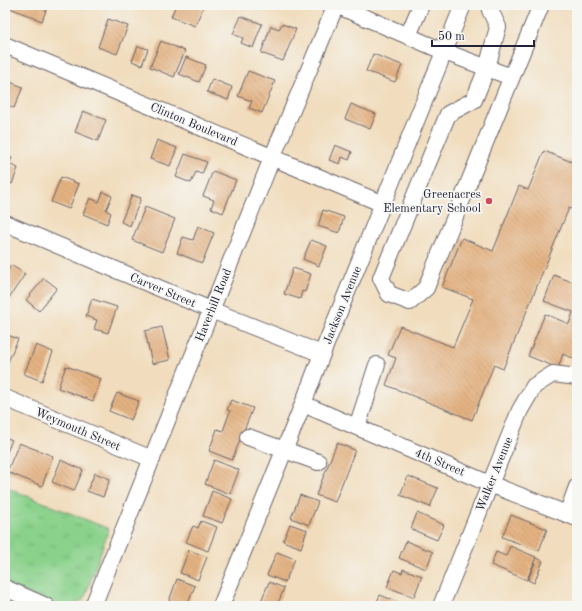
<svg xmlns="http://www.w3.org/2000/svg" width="582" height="611" viewBox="0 0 582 611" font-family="'Old Standard TT',serif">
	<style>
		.grass { fill: url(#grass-tufts); stroke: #567a63 }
		.building { fill: url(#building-back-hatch) }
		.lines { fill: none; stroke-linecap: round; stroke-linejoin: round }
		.minor-casing { stroke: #6a6368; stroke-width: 18 }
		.minor { stroke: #fff; stroke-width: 16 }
		.poi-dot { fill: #d1495b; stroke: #f6f6f2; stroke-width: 1.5 }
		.labels { text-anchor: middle; stroke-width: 3.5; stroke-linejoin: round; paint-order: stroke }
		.street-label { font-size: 12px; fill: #22223b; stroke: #f6f6f2 }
		.poi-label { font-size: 12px; fill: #22223b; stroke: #f6f6f2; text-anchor: end }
	</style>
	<defs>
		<pattern id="grass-tufts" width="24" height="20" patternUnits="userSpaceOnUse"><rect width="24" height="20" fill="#8ad18b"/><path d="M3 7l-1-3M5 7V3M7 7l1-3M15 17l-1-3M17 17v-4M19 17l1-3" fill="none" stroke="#77b379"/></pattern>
		<pattern id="building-back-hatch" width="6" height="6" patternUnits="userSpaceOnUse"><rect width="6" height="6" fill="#e4b282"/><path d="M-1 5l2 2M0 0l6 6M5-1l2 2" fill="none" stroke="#c39971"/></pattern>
	</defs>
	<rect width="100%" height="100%" fill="#f6f6f2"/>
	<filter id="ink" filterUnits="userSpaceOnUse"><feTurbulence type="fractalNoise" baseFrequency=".025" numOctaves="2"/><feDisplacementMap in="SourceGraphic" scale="8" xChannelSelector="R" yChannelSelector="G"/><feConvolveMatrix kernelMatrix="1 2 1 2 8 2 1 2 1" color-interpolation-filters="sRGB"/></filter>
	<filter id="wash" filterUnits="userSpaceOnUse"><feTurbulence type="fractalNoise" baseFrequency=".012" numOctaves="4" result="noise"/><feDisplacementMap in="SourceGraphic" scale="16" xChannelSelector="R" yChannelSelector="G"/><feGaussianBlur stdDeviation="0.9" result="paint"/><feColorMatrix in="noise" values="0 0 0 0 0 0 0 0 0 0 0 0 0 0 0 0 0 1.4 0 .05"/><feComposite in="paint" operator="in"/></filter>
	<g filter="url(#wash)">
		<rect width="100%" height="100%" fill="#f1ddbd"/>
		<polygon class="grass" points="5,487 109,529 84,599 71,606 55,606 5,583"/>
		<g id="blocks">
			<g class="building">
				<polygon points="5,5 48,5 42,21 5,6"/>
				<polygon points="176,5 204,5 195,26 171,17"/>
				<polygon points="241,16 262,24 253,48 241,43 243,38 233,34"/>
				<polygon points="108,19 128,26 117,54 98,47"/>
				<polygon points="282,24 296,29 283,61 261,53 271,26 279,29"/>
				<polygon points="161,41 185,51 174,77 150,67"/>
				<polygon points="138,46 148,49 142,65 132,61"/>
				<polygon points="373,54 402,65 395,82 366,71"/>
				<polygon points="186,57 206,65 199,82 179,74"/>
				<polygon points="248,71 275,81 262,113 249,108 252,101 238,96"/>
				<polygon points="212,79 232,87 228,100 207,92"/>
				<polygon points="5,80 23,87 14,108 5,104"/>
				<polygon points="351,104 376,114 370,129 345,119"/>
				<polygon points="83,111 106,120 98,141 75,132"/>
				<polygon points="157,140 177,148 170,166 150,159"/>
				<polygon points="335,145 352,152 349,160 342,157 340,164 329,160"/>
				<polygon points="544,151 577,164 577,211 569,208 503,369 494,365 472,420 386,385 396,358 388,355 400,326 453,347 473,299 442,287 462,238 493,251 519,186 528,190"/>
				<polygon points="185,154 207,162 202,174 196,172 191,183 176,177"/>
				<polygon points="5,155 12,158 9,164 18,168 12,184 5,181"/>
				<polygon points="213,171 236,180 223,213 211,208 214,200 203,196"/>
				<polygon points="61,177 79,184 69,209 51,202"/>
				<polygon points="103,192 112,196 106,210 111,213 107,224 83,214 90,198 99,202"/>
				<polygon points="132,195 141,198 130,226 121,222"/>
				<polygon points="145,207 175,219 162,252 132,240"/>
				<polygon points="323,210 344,217 339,233 318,226"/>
				<polygon points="198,226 214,233 202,263 177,253 183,237 193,240"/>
				<polygon points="311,240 327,246 319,266 303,259"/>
				<polygon points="11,265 25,274 9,298 5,295 5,275"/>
				<polygon points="293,268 311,274 305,292 302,291 300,299 284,294"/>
				<polygon points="554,275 577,284 577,318 574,326 577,327 577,360 563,354 558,368 528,356 545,314 569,324 573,312 544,301"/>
				<polygon points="44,278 57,288 39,311 26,300"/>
				<polygon points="92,299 117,307 108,333 94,329 97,320 86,316"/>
				<polygon points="162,327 170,360 152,364 145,331"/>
				<polygon points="5,334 18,339 8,362 5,361"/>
				<polygon points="36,345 53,352 42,381 24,374"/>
				<polygon points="66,366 101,379 93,401 58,388"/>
				<polygon points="117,393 139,401 131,420 109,411"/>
				<polygon points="231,400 253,408 232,460 209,451 217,429 223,431 230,411 227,410"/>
				<polygon points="5,437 12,440 7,452 5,451"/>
				<polygon points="19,443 53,456 42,486 7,472"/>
				<polygon points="337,443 355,450 335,502 316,495"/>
				<polygon points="61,460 83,470 74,491 52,482"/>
				<polygon points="214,460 239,470 230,494 205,484"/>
				<polygon points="95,473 110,479 103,497 87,491"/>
				<polygon points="408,476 438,488 430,507 400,495"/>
				<polygon points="212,491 232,499 222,523 203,516"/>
				<polygon points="300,495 318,502 309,525 291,518"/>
				<polygon points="417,513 444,525 437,540 411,529"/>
				<polygon points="511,515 547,529 539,551 502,537"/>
				<polygon points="201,521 217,527 208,551 186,542 193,526 198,528"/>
				<polygon points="290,524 307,530 301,548 283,541"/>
				<polygon points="406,541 433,552 426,569 399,558"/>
				<polygon points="510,546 536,557 527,580 491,565 496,552 506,556"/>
				<polygon points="189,550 207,557 198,580 180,573"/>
				<polygon points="277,552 295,559 285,582 267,575"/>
				<polygon points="537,558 543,561 534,583 528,580"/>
				<polygon points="403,569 422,576 414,597 387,587 394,570 402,573"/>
				<polygon points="177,579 195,586 187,606 180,606 169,601"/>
				<polygon points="269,582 284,588 277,606 259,606"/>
				<polygon points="380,595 408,606 375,606"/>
			</g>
		</g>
	</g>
	<g filter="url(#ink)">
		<use href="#blocks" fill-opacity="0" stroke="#6a6368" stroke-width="1"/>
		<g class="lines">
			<g class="minor-casing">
				<g id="minor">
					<polyline points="336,5 445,52 511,77"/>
					<polyline points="491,5 490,10 498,27 487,68 474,100 448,114 381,278 389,294 410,302 426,288 541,5"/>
					<polyline points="408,36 421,5"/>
					<polyline points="5,45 383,204"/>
					<polyline points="5,223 211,310 322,354"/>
					<polyline points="5,398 152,459"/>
					<polyline points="303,404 490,484 577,518"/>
					<polyline points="357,427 377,365"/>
					<polyline points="248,437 318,462"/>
					<polyline points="567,514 577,487"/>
					<polyline points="5,588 46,606"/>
					<polyline points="93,606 272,158 336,5"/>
					<polyline points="221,606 303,404 322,354 463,5"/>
					<polyline points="441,606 520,410 534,386 553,374 577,377"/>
				</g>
			</g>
			<use href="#minor" class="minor"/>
		</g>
	</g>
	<circle class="poi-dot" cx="489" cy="201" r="4"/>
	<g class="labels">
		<g class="street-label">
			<text transform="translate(194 124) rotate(23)" y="4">Clinton Boulevard</text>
			<text transform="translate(163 290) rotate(23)" y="4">Carver Street</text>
			<text transform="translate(213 305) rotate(-68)" y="4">Haverhill Road</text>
			<text transform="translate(342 305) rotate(-68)" y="4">Jackson Avenue</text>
			<text transform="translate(78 429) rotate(23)" y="4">Weymouth Street</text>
			<text transform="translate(440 462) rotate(23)" y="4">4th Street</text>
			<text transform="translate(494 474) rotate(-68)" y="4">Walker Avenue</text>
		</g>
		<g class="poi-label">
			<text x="481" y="198">Greenacres<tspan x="481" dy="14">Elementary School</tspan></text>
		</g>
	</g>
	<rect width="582" height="611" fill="none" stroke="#f6f6f2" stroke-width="20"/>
	<path d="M432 40v6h102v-6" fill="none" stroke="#22223b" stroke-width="2"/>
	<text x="438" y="40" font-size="12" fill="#22223b" stroke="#f6f6f2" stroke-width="3" paint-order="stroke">50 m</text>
</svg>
